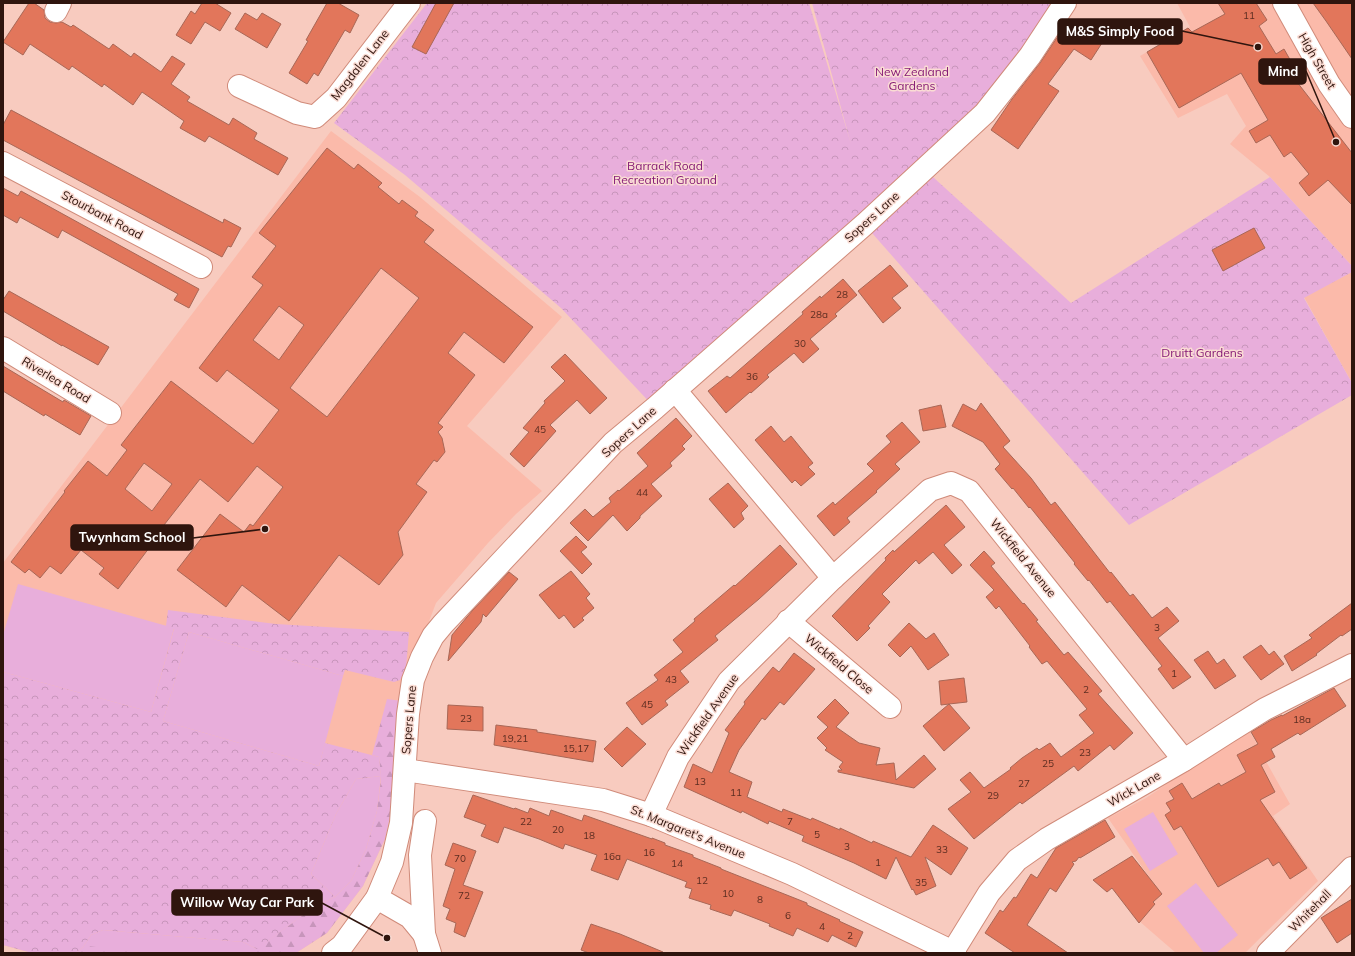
<svg xmlns="http://www.w3.org/2000/svg" width="1355" height="956" viewBox="0 0 1355 956" font-family="Mulish,sans-serif">
	<style>
		.built { fill: #fbbaaa }
		.grass { fill: #e8aedb }
		.forest { fill: url(#forest-firs) }
		.park { fill: url(#park-crowns) }
		.building { fill: #e2765b; stroke: #a86756; fill-rule: evenodd }
		.lines { fill: none; stroke-linecap: round; stroke-linejoin: round }
		.minor-casing { stroke: #d08b7a; stroke-width: 24 }
		.minor { stroke: #fff; stroke-width: 22 }
		.labels { text-anchor: middle; stroke-width: 3; stroke-linejoin: round; paint-order: stroke }
		.number-label { font-size: 10px; fill: #5c2d21 }
		.street-label { font-size: 12px; fill: #2f150e; stroke: #fadcd4 }
		.park-label { font-size: 12px; fill: #861b76; stroke: #fadcd4 }
		.leader { fill: none; stroke: #2f150e; stroke-width: 1.5 }
		.callout-dot { fill: #2f150e; stroke: #fadcd4; stroke-width: 1.5 }
		.callout { fill: #2f150e; stroke: #2f150e; stroke-width: 1.5 }
		.callout-label { font-size: 13px; text-anchor: middle; font-weight: bold; fill: #fff }
	</style>
	<defs>
		<pattern id="forest-firs" width="22" height="20" patternUnits="userSpaceOnUse"><rect width="22" height="20" fill="#e8aedb"/><path d="M5 1l3.5 6h-7zM16 11l3.5 6h-7z" fill="#c795bb"/></pattern>
		<pattern id="park-crowns" width="20" height="18" patternUnits="userSpaceOnUse"><rect width="20" height="18" fill="#e8aedb"/><path d="M2 6a3 3 0 1 1 6 0M12 15a3 3 0 1 1 6 0" fill="none" stroke="#c795bb"/></pattern>
	</defs>
	<rect width="100%" height="100%" fill="#f8cbbf"/>
	<g class="built">
		<polygon points="1177,3 1352,3 1352,266 1270,177 1230,144 1246,126 1227,94 1178,118 1140,56 1190,27"/>
		<polygon points="331,131 420,197 562,317 467,426 542,491 516,514 488,543 436,603 415,658 385,839 363,886 327,933 296,953 32,953 3,945 3,563"/>
		<polygon points="1352,272 1352,383 1304,297"/>
		<polygon points="1248,729 1264,755 1263,756 1290,804 1273,816 1318,881 1245,953 1176,953 1131,914 1158,890 1108,818 1146,798"/>
	</g>
	<g class="grass">
		<polygon points="18,584 174,628 151,712 3,672 3,635"/>
		<polygon points="189,632 343,676 319,766 163,721"/>
		<polygon points="381,776 377,811 366,849 351,881 335,897 311,874 336,814 356,779"/>
		<polygon points="1153,812 1178,854 1150,871 1124,829"/>
		<polygon points="1196,883 1238,935 1216,953 1204,953 1167,906"/>
		<polygon points="103,930 243,942 257,949 249,953 151,953 83,947 91,935"/>
	</g>
	<g class="forest">
		<polygon points="387,699 402,701 397,785 385,839 363,886 327,933 296,953 249,953 266,942 314,907 335,897 351,881 366,849 377,811 381,779 379,757 372,755"/>
		<polygon points="87,946 151,953 76,953 83,947"/>
	</g>
	<g class="park">
		<polygon points="427,3 809,3 851,144 812,3 1065,3 1030,56 655,408 561,308 405,175 334,123"/>
		<polygon points="933,177 1071,303 1270,177 1352,266 1352,272 1304,298 1352,383 1352,395 1129,525 872,233"/>
		<polygon points="168,610 276,624 409,632 406,668 400,680 394,682 345,670 343,676 189,632 163,721 319,766 325,743 379,757 381,776 356,779 336,814 311,874 335,897 314,907 257,949 243,942 103,930 91,935 83,947 76,953 32,953 3,945 3,672 151,712 174,629 166,626"/>
	</g>
	<g class="building">
		<polygon points="29,3 34,3 44,10 45,18 50,22 56,23 62,22 71,27 73,25 109,49 113,44 131,57 134,53 161,72 172,56 185,64 171,84 190,97 187,101 229,125 233,118 257,133 254,139 288,158 278,175 209,136 205,142 180,128 184,121 142,92 133,105 104,84 102,87 72,66 69,70 30,44 23,55 3,42"/>
		<polygon points="202,3 215,3 231,13 220,31 205,22 191,44 176,35 191,11 195,14"/>
		<polygon points="327,3 338,3 359,15 350,33 345,30 318,76 314,73 307,84 289,73 308,41 306,40"/>
		<polygon points="436,3 454,3 426,54 412,47"/>
		<polygon points="1218,3 1256,3 1267,20 1259,26 1276,54 1284,49 1301,79 1297,82 1352,153 1352,205 1328,180 1309,196 1299,183 1309,174 1291,152 1284,157 1270,135 1256,143 1249,131 1268,120 1241,73 1179,108 1147,52 1188,28 1192,32 1225,14"/>
		<polygon points="1313,3 1352,3 1352,59 1326,21"/>
		<polygon points="245,13 257,20 262,13 281,24 267,48 235,29"/>
		<polygon points="1068,21 1102,43 1091,60 1074,49 1048,84 1059,91 1018,149 991,130 1012,99 1040,63"/>
		<polygon points="11,110 179,200 223,223 224,219 241,228 231,247 228,246 222,257 3,140 3,125"/>
		<path d="M327,148L354,169L358,164L382,183L378,187L399,204L402,200L418,212L415,216L434,230L424,242L533,327L504,363L464,332L448,353L475,375L438,423L443,427L438,432L442,438L445,452L437,462L434,460L416,484L427,492L398,532L403,555L379,585L339,555L289,621L242,585L226,607L177,570L220,514L244,532L250,524L253,526L283,487L257,466L228,502L200,479L164,525L165,527L118,589L99,574L104,568L81,550L61,574L50,566L40,578L29,569L25,573L11,562L65,492L64,491L88,461L107,476L127,450L121,445L171,381L253,444L279,410L227,370L217,382L199,368L263,285L252,277L276,246L259,233ZM381,268L419,298L327,417L290,388ZM279,306L304,325L279,360L253,340ZM144,463L172,484L152,511L125,489Z"/>
		<polygon points="3,188 18,196 21,191 199,289 189,308 174,300 178,294 62,230 58,238 20,217 17,223 3,215"/>
		<polygon points="1254,228 1265,248 1223,271 1212,250"/>
		<polygon points="890,265 908,286 892,298 901,308 883,323 858,291"/>
		<polygon points="843,279 857,295 835,314 837,316 810,339 819,349 803,363 794,353 767,375 769,377 751,393 750,392 726,413 708,391 727,376 730,378 786,329 803,314 802,312 820,296 821,298"/>
		<polygon points="9,291 109,347 98,365 62,345 62,346 3,311 3,300"/>
		<polygon points="565,354 607,398 590,414 577,400 550,425 556,431 524,467 510,454 529,432 523,428 545,403 544,401 565,381 551,367"/>
		<polygon points="3,366 63,402 64,400 91,416 80,435 45,414 44,416 3,391"/>
		<polygon points="981,403 1010,441 1003,447 1031,478 1051,505 1055,502 1110,573 1111,572 1130,596 1133,594 1152,618 1167,607 1179,621 1158,638 1191,677 1173,689 1158,669 1162,666 1110,601 1107,603 1089,580 1088,581 1074,564 1075,563 1030,507 1029,508 1013,488 1012,489 995,469 1000,464 983,442 952,426 963,404 976,411"/>
		<polygon points="941,405 946,427 923,431 919,410"/>
		<polygon points="676,418 692,436 682,446 685,449 670,463 672,466 651,484 662,496 640,516 640,518 627,531 613,515 588,541 570,523 585,509 593,517 611,502 609,498 618,490 619,491 648,466 637,453"/>
		<polygon points="902,422 920,442 895,464 900,469 876,491 877,492 847,518 850,522 834,536 817,516 833,502 835,505 874,471 867,464 891,442 886,436"/>
		<polygon points="771,426 784,442 791,436 813,463 808,467 815,474 801,486 795,480 792,483 755,440"/>
		<polygon points="728,483 748,506 741,513 744,519 734,528 709,499"/>
		<polygon points="946,505 965,527 944,545 962,565 952,574 933,552 919,564 916,560 882,594 890,602 868,626 870,628 857,641 832,616 886,560 885,558 893,550 894,552"/>
		<polygon points="576,536 587,547 581,552 592,564 582,574 560,551"/>
		<polygon points="780,545 797,564 759,599 715,636 718,640 680,671 689,682 665,701 668,705 642,725 626,703 658,680 654,675 683,652 673,640 695,621 694,619 734,585 735,586"/>
		<polygon points="984,551 995,563 991,566 1023,604 1024,603 1038,620 1036,621 1064,655 1068,652 1102,691 1098,694 1133,733 1114,750 1110,745 1078,771 1074,766 1022,804 1020,802 974,839 948,809 971,792 960,780 970,772 984,788 1011,769 1010,768 1022,758 1037,748 1039,750 1050,743 1061,757 1094,733 1079,715 1087,709 1047,661 1042,664 1029,647 1030,646 999,606 996,609 986,597 994,590 970,565"/>
		<polygon points="571,571 590,594 586,598 594,608 582,618 584,620 574,628 564,615 559,619 539,595"/>
		<polygon points="509,572 518,579 486,617 483,614 481,622 448,661 452,635 472,611"/>
		<polygon points="1352,603 1352,629 1342,636 1341,635 1316,654 1317,655 1292,671 1284,656 1312,638 1309,635"/>
		<polygon points="909,623 926,639 934,633 949,655 928,670 911,646 900,657 888,645"/>
		<polygon points="1261,645 1269,655 1274,651 1284,664 1261,680 1243,657"/>
		<polygon points="1208,651 1217,664 1224,659 1236,676 1215,689 1194,660"/>
		<polygon points="794,653 815,669 784,705 780,702 765,720 762,718 739,750 729,772 752,782 747,797 782,812 783,809 811,820 812,818 840,830 840,828 872,843 873,841 911,857 933,825 968,848 951,875 925,857 936,886 916,895 913,889 912,890 896,857 886,879 854,863 802,841 804,836 769,821 768,824 742,811 741,813 684,787 693,764 712,773 729,733 725,730 745,704 744,702 773,667 779,672"/>
		<polygon points="964,678 967,702 949,704 970,728 944,751 923,726 949,704 941,705 939,681"/>
		<polygon points="1334,688 1346,706 1300,735 1298,733 1271,749 1275,757 1261,765 1275,792 1260,800 1307,868 1290,879 1279,862 1273,866 1268,858 1218,887 1181,826 1174,830 1165,815 1171,811 1166,803 1174,799 1169,791 1182,783 1192,799 1219,783 1221,786 1246,772 1237,755 1258,744 1251,732 1271,720 1282,715 1282,716"/>
		<polygon points="835,699 849,713 836,727 859,743 880,748 876,765 894,763 896,780 924,755 936,769 914,788 838,772 838,770 842,770 839,767 843,762 825,750 827,748 817,738 828,727 817,717"/>
		<polygon points="448,705 483,707 483,731 447,729"/>
		<polygon points="496,725 537,730 537,732 596,741 593,762 494,745"/>
		<polygon points="627,727 646,744 622,767 604,749"/>
		<polygon points="473,795 514,809 515,808 528,813 530,808 549,816 551,810 582,821 584,815 652,839 652,838 665,843 665,845 693,855 693,857 721,868 721,869 807,903 807,905 840,920 839,921 863,932 856,947 832,935 828,942 797,928 793,936 769,926 770,924 734,910 731,916 710,909 711,905 689,898 692,889 685,887 687,882 627,859 618,880 591,870 597,855 565,844 563,849 539,839 504,827 498,843 481,836 486,825 464,817"/>
		<polygon points="1105,820 1115,837 1080,858 1079,857 1076,861 1072,862 1074,864 1056,892 1050,888 1027,925 1068,953 1015,953 985,933 1000,910 1003,912 1014,897 1016,898 1031,874 1037,878 1056,848"/>
		<polygon points="453,843 476,851 463,885 483,892 465,937 454,932 456,923 446,919 450,909 443,906 455,869 445,865"/>
		<polygon points="1132,856 1162,894 1153,902 1155,904 1139,923 1112,888 1107,892 1093,880"/>
		<polygon points="1352,899 1352,933 1337,943 1321,918"/>
		<polygon points="591,924 620,934 663,952 663,953 589,953 581,950"/>
	</g>
	<g class="lines">
		<g class="minor-casing">
			<g id="minor">
				<polyline points="1284,3 1329,84 1352,117"/>
				<polyline points="56,11 60,3"/>
				<polyline points="239,86 297,113 315,117 336,98 409,3"/>
				<polyline points="3,163 201,267"/>
				<polyline points="3,348 110,413"/>
				<polyline points="675,390 833,578"/>
				<polyline points="788,621 890,707"/>
				<polyline points="405,770 603,800 651,815 792,874 955,953"/>
				<polyline points="651,815 678,757 729,681 833,578 930,490 951,483 969,491 1184,760"/>
				<polyline points="425,821 420,855 424,934 430,953"/>
				<polyline points="377,898 410,917 424,934"/>
				<polyline points="333,953 342,946 377,898 392,862 401,823 408,714 413,680 422,657 433,636 443,624 613,443 655,408 865,224 985,113 1030,56 1065,3"/>
				<polyline points="952,953 989,893 1017,860 1047,839 1184,760 1228,732 1265,709 1352,665"/>
				<polyline points="1268,953 1352,868"/>
			</g>
		</g>
		<use href="#minor" class="minor"/>
	</g>
	<g class="labels">
		<g class="number-label">
			<text x="1249" y="19">11</text>
			<text x="842" y="298">28</text>
			<text x="819" y="318">28a</text>
			<text x="800" y="347">30</text>
			<text x="752" y="380">36</text>
			<text x="540" y="433">45</text>
			<text x="642" y="496">44</text>
			<text x="1157" y="631">3</text>
			<text x="1174" y="677">1</text>
			<text x="671" y="683">43</text>
			<text x="1086" y="693">2</text>
			<text x="647" y="708">45</text>
			<text x="466" y="722">23</text>
			<text x="1302" y="723">18a</text>
			<text x="515" y="742">19,21</text>
			<text x="576" y="752">15,17</text>
			<text x="1085" y="756">23</text>
			<text x="1048" y="767">25</text>
			<text x="700" y="785">13</text>
			<text x="1024" y="787">27</text>
			<text x="736" y="796">11</text>
			<text x="993" y="799">29</text>
			<text x="526" y="825">22</text>
			<text x="790" y="825">7</text>
			<text x="558" y="833">20</text>
			<text x="817" y="838">5</text>
			<text x="589" y="839">18</text>
			<text x="847" y="850">3</text>
			<text x="942" y="853">33</text>
			<text x="649" y="856">16</text>
			<text x="612" y="860">16a</text>
			<text x="460" y="862">70</text>
			<text x="878" y="866">1</text>
			<text x="677" y="867">14</text>
			<text x="702" y="884">12</text>
			<text x="921" y="886">35</text>
			<text x="728" y="897">10</text>
			<text x="464" y="899">72</text>
			<text x="760" y="903">8</text>
			<text x="788" y="919">6</text>
			<text x="822" y="930">4</text>
			<text x="850" y="939">2</text>
		</g>
		<g class="street-label">
			<text transform="translate(1317 61) rotate(60)" y="4">High Street</text>
			<text transform="translate(360 65) rotate(-52)" y="4">Magdalen Lane</text>
			<text transform="translate(102 215) rotate(28)" y="4">Stourbank Road</text>
			<text transform="translate(872 217) rotate(-42)" y="4">Sopers Lane</text>
			<text transform="translate(56 380) rotate(31)" y="4">Riverlea Road</text>
			<text transform="translate(629 432) rotate(-42)" y="4">Sopers Lane</text>
			<text transform="translate(1023 558) rotate(51)" y="4">Wickfield Avenue</text>
			<text transform="translate(839 664) rotate(40)" y="4">Wickfield Close</text>
			<text transform="translate(708 715) rotate(-55)" y="4">Wickfield Avenue</text>
			<text transform="translate(409 720) rotate(-85)" y="4">Sopers Lane</text>
			<text transform="translate(1134 789) rotate(-30)" y="4">Wick Lane</text>
			<text transform="translate(688 832) rotate(22)" y="4">St. Margaret's Avenue</text>
			<text transform="translate(1310 911) rotate(-45)" y="4">Whitehall</text>
		</g>
		<g class="park-label">
			<text x="912" y="76">New Zealand<tspan x="912" dy="14">Gardens</tspan></text>
			<text x="665" y="170">Barrack Road<tspan x="665" dy="14">Recreation Ground</tspan></text>
			<text x="1202" y="357">Druitt Gardens</text>
		</g>
	</g>
	<path class="leader" d="M1258 47L1182 31M1336 142L1306 71M265 529L193 538M387 938L322 903"/>
	<g class="callout-dot">
		<circle cx="1258" cy="47" r="4"/>
		<circle cx="1336" cy="142" r="4"/>
		<circle cx="265" cy="529" r="4"/>
		<circle cx="387" cy="938" r="4"/>
	</g>
	<g class="callout">
		<rect x="1058" y="19" width="124" height="25" rx="4"/>
		<rect x="1259" y="59" width="47" height="25" rx="4"/>
		<rect x="71" y="525" width="122" height="25" rx="4"/>
		<rect x="172" y="890" width="150" height="25" rx="4"/>
	</g>
	<g class="callout-label">
		<text x="1120" y="36">M&amp;S Simply Food</text>
		<text x="1283" y="76">Mind</text>
		<text x="132" y="542">Twynham School</text>
		<text x="247" y="907">Willow Way Car Park</text>
	</g>
	<rect width="1355" height="956" fill="none" stroke="#2f150e" stroke-width="8"/>
</svg>
